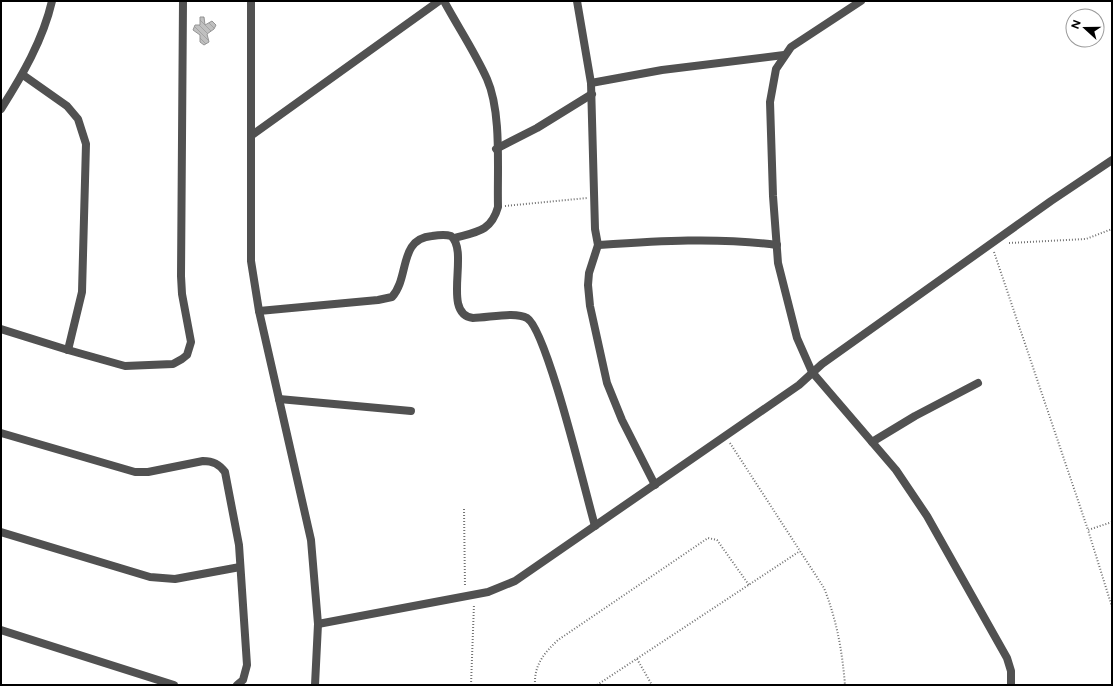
<svg xmlns="http://www.w3.org/2000/svg" width="1113" height="686" viewBox="0 0 1113 686" font-family="Figtree,sans-serif">
	<style>
		.building { fill: url(#building-back-hatch); stroke: #959595 }
		.lines { fill: none; stroke-linecap: round; stroke-linejoin: round }
		.path { stroke: #737373; stroke-width: 2; stroke-dasharray: 1 2; stroke-linecap: butt }
		.minor { stroke: #515151; stroke-width: 8 }
		.tertiary { stroke: #515151; stroke-width: 8 }
	</style>
	<defs>
		<pattern id="building-back-hatch" width="6" height="6" patternUnits="userSpaceOnUse"><rect width="6" height="6" fill="#c0c0c0"/><path d="M-1 5l2 2M0 0l6 6M5-1l2 2" fill="none" stroke="#a3a3a3"/></pattern>
	</defs>
	<rect width="100%" height="100%" fill="#fff"/>
	<polygon class="building" points="200,17 204,17 205,25 212,21 216,25 214,29 207,34 209,42 204,45 200,42 200,35 193,30 195,25 200,25"/>
	<g class="lines">
		<g class="path">
			<polyline points="505,206 587,198"/>
			<polyline points="1009,243 1086,239 1112,229"/>
			<polyline points="994,252 1088,530"/>
			<path d="M730,443L824,588C837,621 842,650 845,685"/>
			<polyline points="464,509 465,587"/>
			<polyline points="1112,522 1088,530 1112,607"/>
			<polyline points="637,659 652,685"/>
			<polyline points="471,685 474,604"/>
			<path d="M535,685C534,665 544,653 558,640L708,538L717,540L749,585"/>
			<polyline points="597,685 800,551"/>
		</g>
		<g class="minor">
			<path d="M444,1C458,27 475,52 487,79C502,113 497,170 498,207C491,232 476,232 454,238"/>
			<polyline points="577,1 591,83 595,229 598,245 589,273 588,285 590,306 607,383 622,420 655,485"/>
			<polyline points="861,1 791,47 776,69 770,102 773,196 778,263 797,338 812,372 896,470 927,516 1007,658 1011,671 1011,685"/>
			<polyline points="23,75 67,106 78,119 86,144 82,292 68,350"/>
			<polyline points="591,83 662,70 784,55"/>
			<path d="M1,109C22,76 43,40 52,1"/>
			<polyline points="252,135 439,1"/>
			<polyline points="496,149 537,128 592,94"/>
			<path d="M598,245C658,241 717,237 777,245"/>
			<path d="M259,311L378,300L392,297C410,277 398,239 432,236C438,235 445,234 451,236C470,252 441,314 473,318C488,318 515,311 527,318C547,330 586,495 595,526"/>
			<polyline points="1,329 68,350 125,366 173,364 182,359 187,355 191,342 182,294 181,276 183,1"/>
			<polyline points="279,399 411,411"/>
			<path d="M1,433L135,472H148L203,461C213,461 219,464 225,472L239,545L247,665L243,680L237,685"/>
			<polyline points="872,442 915,416 978,383"/>
			<polyline points="1,532 150,577 175,579 240,567"/>
			<polyline points="318,624 488,592 515,581 799,385 822,364 1051,201 1112,160"/>
			<polyline points="1,630 174,685"/>
		</g>
		<polyline class="tertiary" points="251,1 251,261 259,311 311,540 318,624 315,685"/>
	</g>
	<rect width="1113" height="686" fill="none" stroke="#000000" stroke-width="4"/>
	<g transform="translate(1085 28) rotate(291)"><circle r="19" fill="#ffffff" stroke="#999999"/>
	<path d="M0-3L7 15L0 10L-7 15Z" fill="#000000"/>
	<text y="-6" font-size="11" font-weight="bold" text-anchor="middle" fill="#000000">N</text>
	</g>
</svg>
